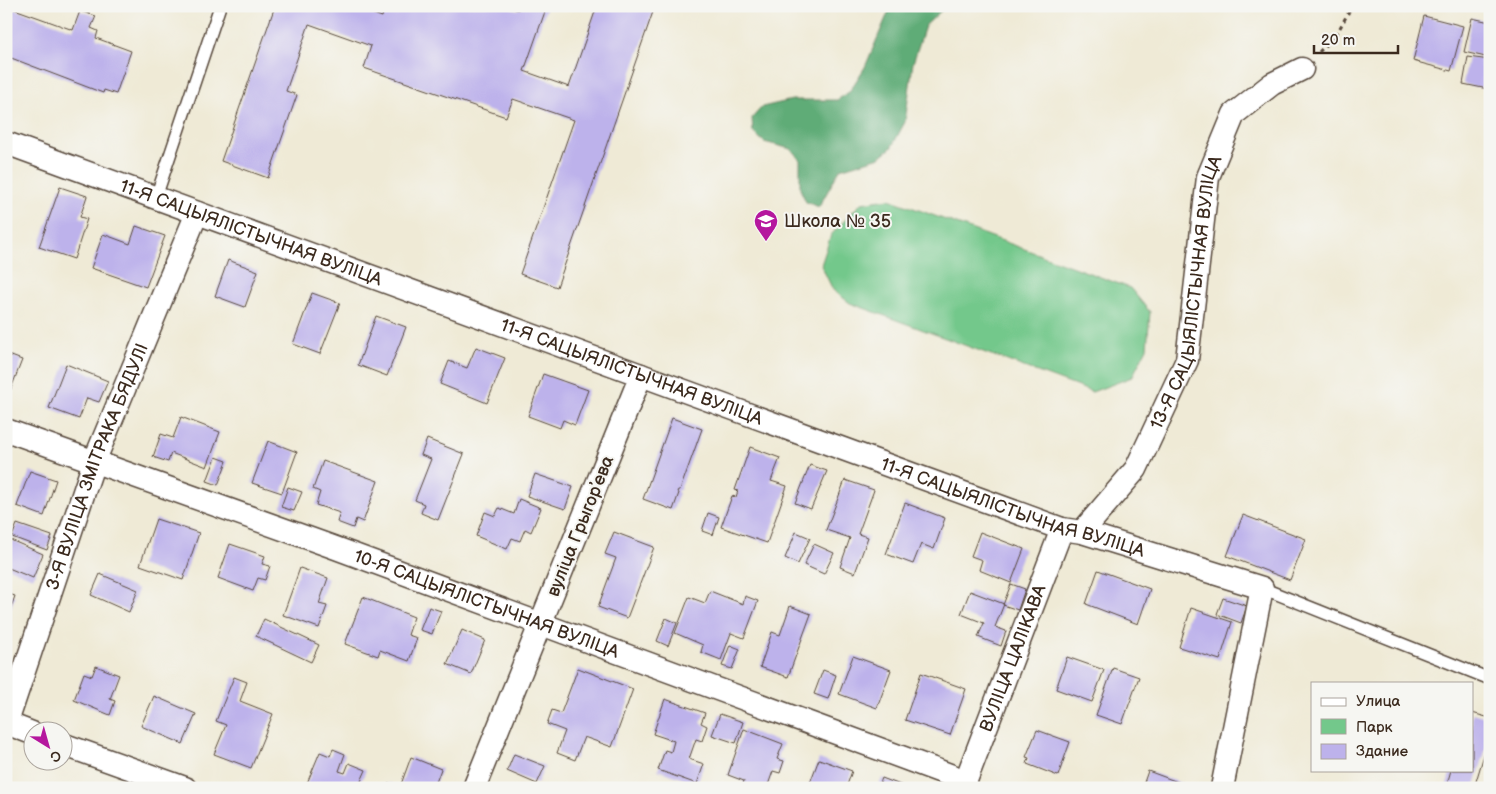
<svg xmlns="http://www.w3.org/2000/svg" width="1496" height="794" viewBox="0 0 1496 794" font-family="'Balsamiq Sans',sans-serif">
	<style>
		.green { fill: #73c88b; stroke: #577954 }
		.forest { fill: #5eac77; stroke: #4c6b4a }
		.building { fill: #bdb2eb }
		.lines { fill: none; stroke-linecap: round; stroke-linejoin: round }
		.lane-casing { stroke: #56473a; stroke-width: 14 }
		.street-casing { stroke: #56473a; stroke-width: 25 }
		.path { stroke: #56473a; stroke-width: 3; stroke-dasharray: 4 4; stroke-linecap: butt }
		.lane { stroke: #fff; stroke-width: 11 }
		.street { stroke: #fff; stroke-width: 22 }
		.labels { text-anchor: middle; stroke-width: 4; stroke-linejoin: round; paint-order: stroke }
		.poi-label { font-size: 18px; fill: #3b2a1e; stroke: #f6f6f2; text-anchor: start }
		.street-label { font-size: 18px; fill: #3b2a1e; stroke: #f6f6f2 }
	</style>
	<rect width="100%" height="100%" fill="#f6f6f2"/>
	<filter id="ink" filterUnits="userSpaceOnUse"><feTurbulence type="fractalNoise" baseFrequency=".02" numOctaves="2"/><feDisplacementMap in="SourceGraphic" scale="10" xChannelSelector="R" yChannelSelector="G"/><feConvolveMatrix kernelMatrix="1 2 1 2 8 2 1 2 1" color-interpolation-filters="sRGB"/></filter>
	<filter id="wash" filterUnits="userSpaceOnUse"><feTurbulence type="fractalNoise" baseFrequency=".0096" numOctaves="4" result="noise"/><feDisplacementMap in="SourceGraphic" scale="20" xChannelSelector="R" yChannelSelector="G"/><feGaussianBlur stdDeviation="1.12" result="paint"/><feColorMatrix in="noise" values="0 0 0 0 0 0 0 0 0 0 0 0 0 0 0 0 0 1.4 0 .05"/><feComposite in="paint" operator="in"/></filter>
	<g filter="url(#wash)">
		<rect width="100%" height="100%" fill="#efead6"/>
		<polygon class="green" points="889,199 1130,288 1150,312 1147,348 1132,377 1092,392 850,303 833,290 821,265 831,235 861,203"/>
		<polygon class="forest" points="891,6 946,6 925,26 913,63 905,122 891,148 880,157 840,169 819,207 806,202 800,189 800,160 791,149 764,142 753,132 752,118 762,107 792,100 837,100 849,92 865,67"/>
		<g id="blocks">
			<g class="building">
				<polygon points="6,6 73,30 80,11 96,16 91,28 98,31 96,38 131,51 116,94 104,90 103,93 6,56"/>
				<polygon points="275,6 352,6 382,17 385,6 506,6 518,10 519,6 547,6 524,71 569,87 597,6 655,6 557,287 520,274 574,120 513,99 506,117 364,68 371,46 309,24 286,91 297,95 268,178 221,161"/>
				<polygon points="1424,16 1463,26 1451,71 1413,61"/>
				<polygon points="1472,18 1490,22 1490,58 1464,52"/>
				<polygon points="1468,57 1490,60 1488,89 1463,84"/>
				<polygon points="60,187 87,196 80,217 87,219 74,259 39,247"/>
				<polygon points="136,226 165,236 146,287 91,268 103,234 130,244"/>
				<polygon points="228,260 258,271 245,307 215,296"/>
				<polygon points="312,293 340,303 320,354 293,344"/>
				<polygon points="376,316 406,327 387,376 358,365"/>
				<polygon points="476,347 505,358 487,403 440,384 449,361 467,368"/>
				<polygon points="6,354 22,360 9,394 6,393"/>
				<polygon points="66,364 108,381 99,402 87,398 79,419 49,408"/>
				<polygon points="543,374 588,390 575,425 563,420 560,428 528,416"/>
				<polygon points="181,417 220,432 207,467 171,453 168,462 153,457 161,434 173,438"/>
				<polygon points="672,418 702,429 680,490 678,490 677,492 679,493 673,510 643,499"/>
				<polygon points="427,439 464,454 438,520 421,513 424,504 415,500 431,459 421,455"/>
				<polygon points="268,441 297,452 282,493 252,483"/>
				<polygon points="750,447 780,458 771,481 787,486 767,543 721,527 732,496 736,497 738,491 735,490"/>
				<polygon points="216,457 227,461 218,485 207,481"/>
				<polygon points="323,461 378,481 363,522 356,519 353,528 337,522 340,513 316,505 320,492 313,489"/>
				<polygon points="810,465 827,471 811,509 795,503"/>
				<polygon points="30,471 56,480 44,516 17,506"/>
				<polygon points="535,474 573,487 565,509 527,496"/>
				<polygon points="845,480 874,490 858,534 868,537 855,573 840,567 850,538 826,530"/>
				<polygon points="288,487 302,492 294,511 281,507"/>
				<polygon points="519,499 541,508 531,532 525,529 520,541 512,538 507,549 476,536 485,512 495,516 499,508 514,514"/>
				<polygon points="905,503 945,518 934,549 921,544 913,564 886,554"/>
				<polygon points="708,513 719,517 713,535 702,531"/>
				<polygon points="1243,515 1306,539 1290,580 1227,556"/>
				<polygon points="156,519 199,533 183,580 140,565"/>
				<polygon points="17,524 52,536 47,550 12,537"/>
				<polygon points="614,532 654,547 627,618 598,607 616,558 605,554"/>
				<polygon points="796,532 810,538 798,564 785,558"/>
				<polygon points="980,532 1024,549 1011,583 979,570 982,560 971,556"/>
				<polygon points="6,538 43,554 33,578 6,567"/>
				<polygon points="230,544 265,556 262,564 270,566 265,580 258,578 253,591 218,578"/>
				<polygon points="814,544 834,553 824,574 804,565"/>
				<polygon points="300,568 328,578 319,604 327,606 319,628 283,615"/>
				<polygon points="1098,570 1150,589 1138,624 1086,604"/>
				<polygon points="100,574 138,590 129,612 91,595"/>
				<polygon points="1011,584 1025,589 1018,610 1003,605"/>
				<polygon points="710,591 743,604 745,596 758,601 744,638 731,633 721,660 701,652 703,645 675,633 689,597 705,603"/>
				<polygon points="970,591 1004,604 995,627 1006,631 1001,646 978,637 984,623 961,614"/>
				<polygon points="6,593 15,596 9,613 6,612"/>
				<polygon points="363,597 414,617 408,635 417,638 409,661 380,650 378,656 345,644"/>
				<polygon points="1223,598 1247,606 1241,623 1217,614"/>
				<polygon points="790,606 811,614 788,677 760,667 772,632 780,635"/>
				<polygon points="429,607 441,611 432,634 420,630"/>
				<polygon points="1191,608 1232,622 1220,660 1179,647"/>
				<polygon points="666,618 677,623 668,646 657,641"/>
				<polygon points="264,619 319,645 311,662 256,636"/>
				<polygon points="462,630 485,640 471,674 447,664"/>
				<polygon points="730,645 740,649 732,669 722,666"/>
				<polygon points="853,656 891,670 877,708 839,694"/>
				<polygon points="1067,657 1104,670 1092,702 1056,689"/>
				<polygon points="96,666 119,675 110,699 115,701 110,715 74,700 84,673 92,676"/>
				<polygon points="578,668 633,689 612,747 584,737 575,760 557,753 565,731 547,724 552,710 561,713"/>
				<polygon points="1113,668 1139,677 1122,724 1096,715"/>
				<polygon points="823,670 836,675 828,699 814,694"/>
				<polygon points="921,673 966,689 950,735 905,720"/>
				<polygon points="234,677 247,682 240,701 273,714 251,768 214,754 226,725 216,721"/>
				<polygon points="154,696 196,714 183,744 141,726"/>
				<polygon points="665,699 705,713 701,723 707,726 702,741 696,739 689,759 704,764 697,784 658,770 665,750 671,752 674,741 653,734"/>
				<polygon points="1472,713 1490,718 1490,735 1474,788 1446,788 1451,770 1472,770"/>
				<polygon points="720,714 743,722 736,743 712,735"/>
				<polygon points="744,729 783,744 777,759 784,761 780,773 773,771 767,788 742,788 744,781 728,775"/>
				<polygon points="1037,730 1070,742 1058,776 1027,764 1029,758 1026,757"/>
				<polygon points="333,749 345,754 339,771 345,773 349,763 366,770 358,788 305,788 320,752 330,756"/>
				<polygon points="514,754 545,766 537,784 507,771"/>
				<polygon points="411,757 441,769 434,788 387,788 389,783 400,787"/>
				<polygon points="819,759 852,771 846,788 808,788"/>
				<polygon points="1148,771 1194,788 1142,788"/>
				<polygon points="882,778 903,786 907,788 878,788"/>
			</g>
		</g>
	</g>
	<g filter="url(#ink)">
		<use href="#blocks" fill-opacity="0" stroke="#56473a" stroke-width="1"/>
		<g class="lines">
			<g class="lane-casing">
				<g id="lane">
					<polyline points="156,197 220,6"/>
					<polyline points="1262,588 1490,679"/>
				</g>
			</g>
			<g class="street-casing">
				<g id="street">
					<path id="s1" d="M6,143L1062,529L1082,532L1262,588L1222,788"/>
					<path id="s2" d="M6,430L333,547L966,781"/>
					<path id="s3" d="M1082,532L1136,469L1187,360L1208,177L1234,114L1272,84L1302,69"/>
					<polyline points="6,723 32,733"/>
					<path id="s4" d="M6,725L94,462L197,213"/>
					<polyline points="62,744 185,788"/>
					<polyline points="474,788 641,375"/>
					<path id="s5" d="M963,788L1062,529"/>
				</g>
			</g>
			<polyline class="path" points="1319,52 1337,33 1352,6"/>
			<use href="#lane" class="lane"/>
			<use href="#street" class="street"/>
		</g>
	</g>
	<defs>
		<g id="school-pin" transform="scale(1.25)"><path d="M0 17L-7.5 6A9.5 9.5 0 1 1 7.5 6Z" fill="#b5179e" stroke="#f6f6f2"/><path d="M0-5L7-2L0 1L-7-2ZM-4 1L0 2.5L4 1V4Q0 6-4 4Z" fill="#fff"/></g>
	</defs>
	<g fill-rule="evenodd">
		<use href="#school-pin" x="766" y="221"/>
	</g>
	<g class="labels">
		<g class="poi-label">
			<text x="784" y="227">Школа № 35</text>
		</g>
		<g class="street-label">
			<text dy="6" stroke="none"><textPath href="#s1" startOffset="261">11-Я САЦЫЯЛІСТЫЧНАЯ ВУЛІЦА</textPath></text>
			<text dy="6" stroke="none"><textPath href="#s3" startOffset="269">13-Я САЦЫЯЛІСТЫЧНАЯ ВУЛІЦА</textPath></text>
			<text dy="6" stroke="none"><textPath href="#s1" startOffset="666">11-Я САЦЫЯЛІСТЫЧНАЯ ВУЛІЦА</textPath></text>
			<text dy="6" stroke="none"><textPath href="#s4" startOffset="274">3-Я ВУЛІЦА ЗМІТРАКА БЯДУЛІ</textPath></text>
			<text dy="6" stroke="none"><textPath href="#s1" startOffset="1071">11-Я САЦЫЯЛІСТЫЧНАЯ ВУЛІЦА</textPath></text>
			<text transform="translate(580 526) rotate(-68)" y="6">вуліца Грыгорʼева</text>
			<text dy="6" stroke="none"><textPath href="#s2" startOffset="511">10-Я САЦЫЯЛІСТЫЧНАЯ ВУЛІЦА</textPath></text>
			<text dy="6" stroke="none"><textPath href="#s5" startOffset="139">ВУЛІЦА ЦАЛІКАВА</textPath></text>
		</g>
	</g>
	<rect width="1496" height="794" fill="none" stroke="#f6f6f2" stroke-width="25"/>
	<rect x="1311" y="682" width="162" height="90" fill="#f6f6f2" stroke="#aba49d"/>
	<rect x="1321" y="698" width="25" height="8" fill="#ffffff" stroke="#aba49d"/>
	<text x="1356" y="706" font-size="15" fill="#3b2a1e">Улица</text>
	<rect x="1321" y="719" width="25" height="15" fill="#73c88b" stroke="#aba49d"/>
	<text x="1356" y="732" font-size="15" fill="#3b2a1e">Парк</text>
	<rect x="1321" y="744" width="25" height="15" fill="#bdb2eb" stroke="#aba49d"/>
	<text x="1356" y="756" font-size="15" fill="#3b2a1e">Здание</text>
	<g transform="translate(48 746) rotate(143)"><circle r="24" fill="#f6f6f2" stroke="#aba49d"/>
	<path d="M0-4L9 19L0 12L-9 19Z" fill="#b5179e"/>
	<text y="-8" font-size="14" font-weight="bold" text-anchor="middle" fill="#3b2a1e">С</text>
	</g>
	<path d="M1314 45v8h84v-8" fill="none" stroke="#3b2a1e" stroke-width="2.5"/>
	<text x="1321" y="45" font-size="15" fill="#3b2a1e" stroke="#f6f6f2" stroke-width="4" paint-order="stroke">20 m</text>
</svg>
